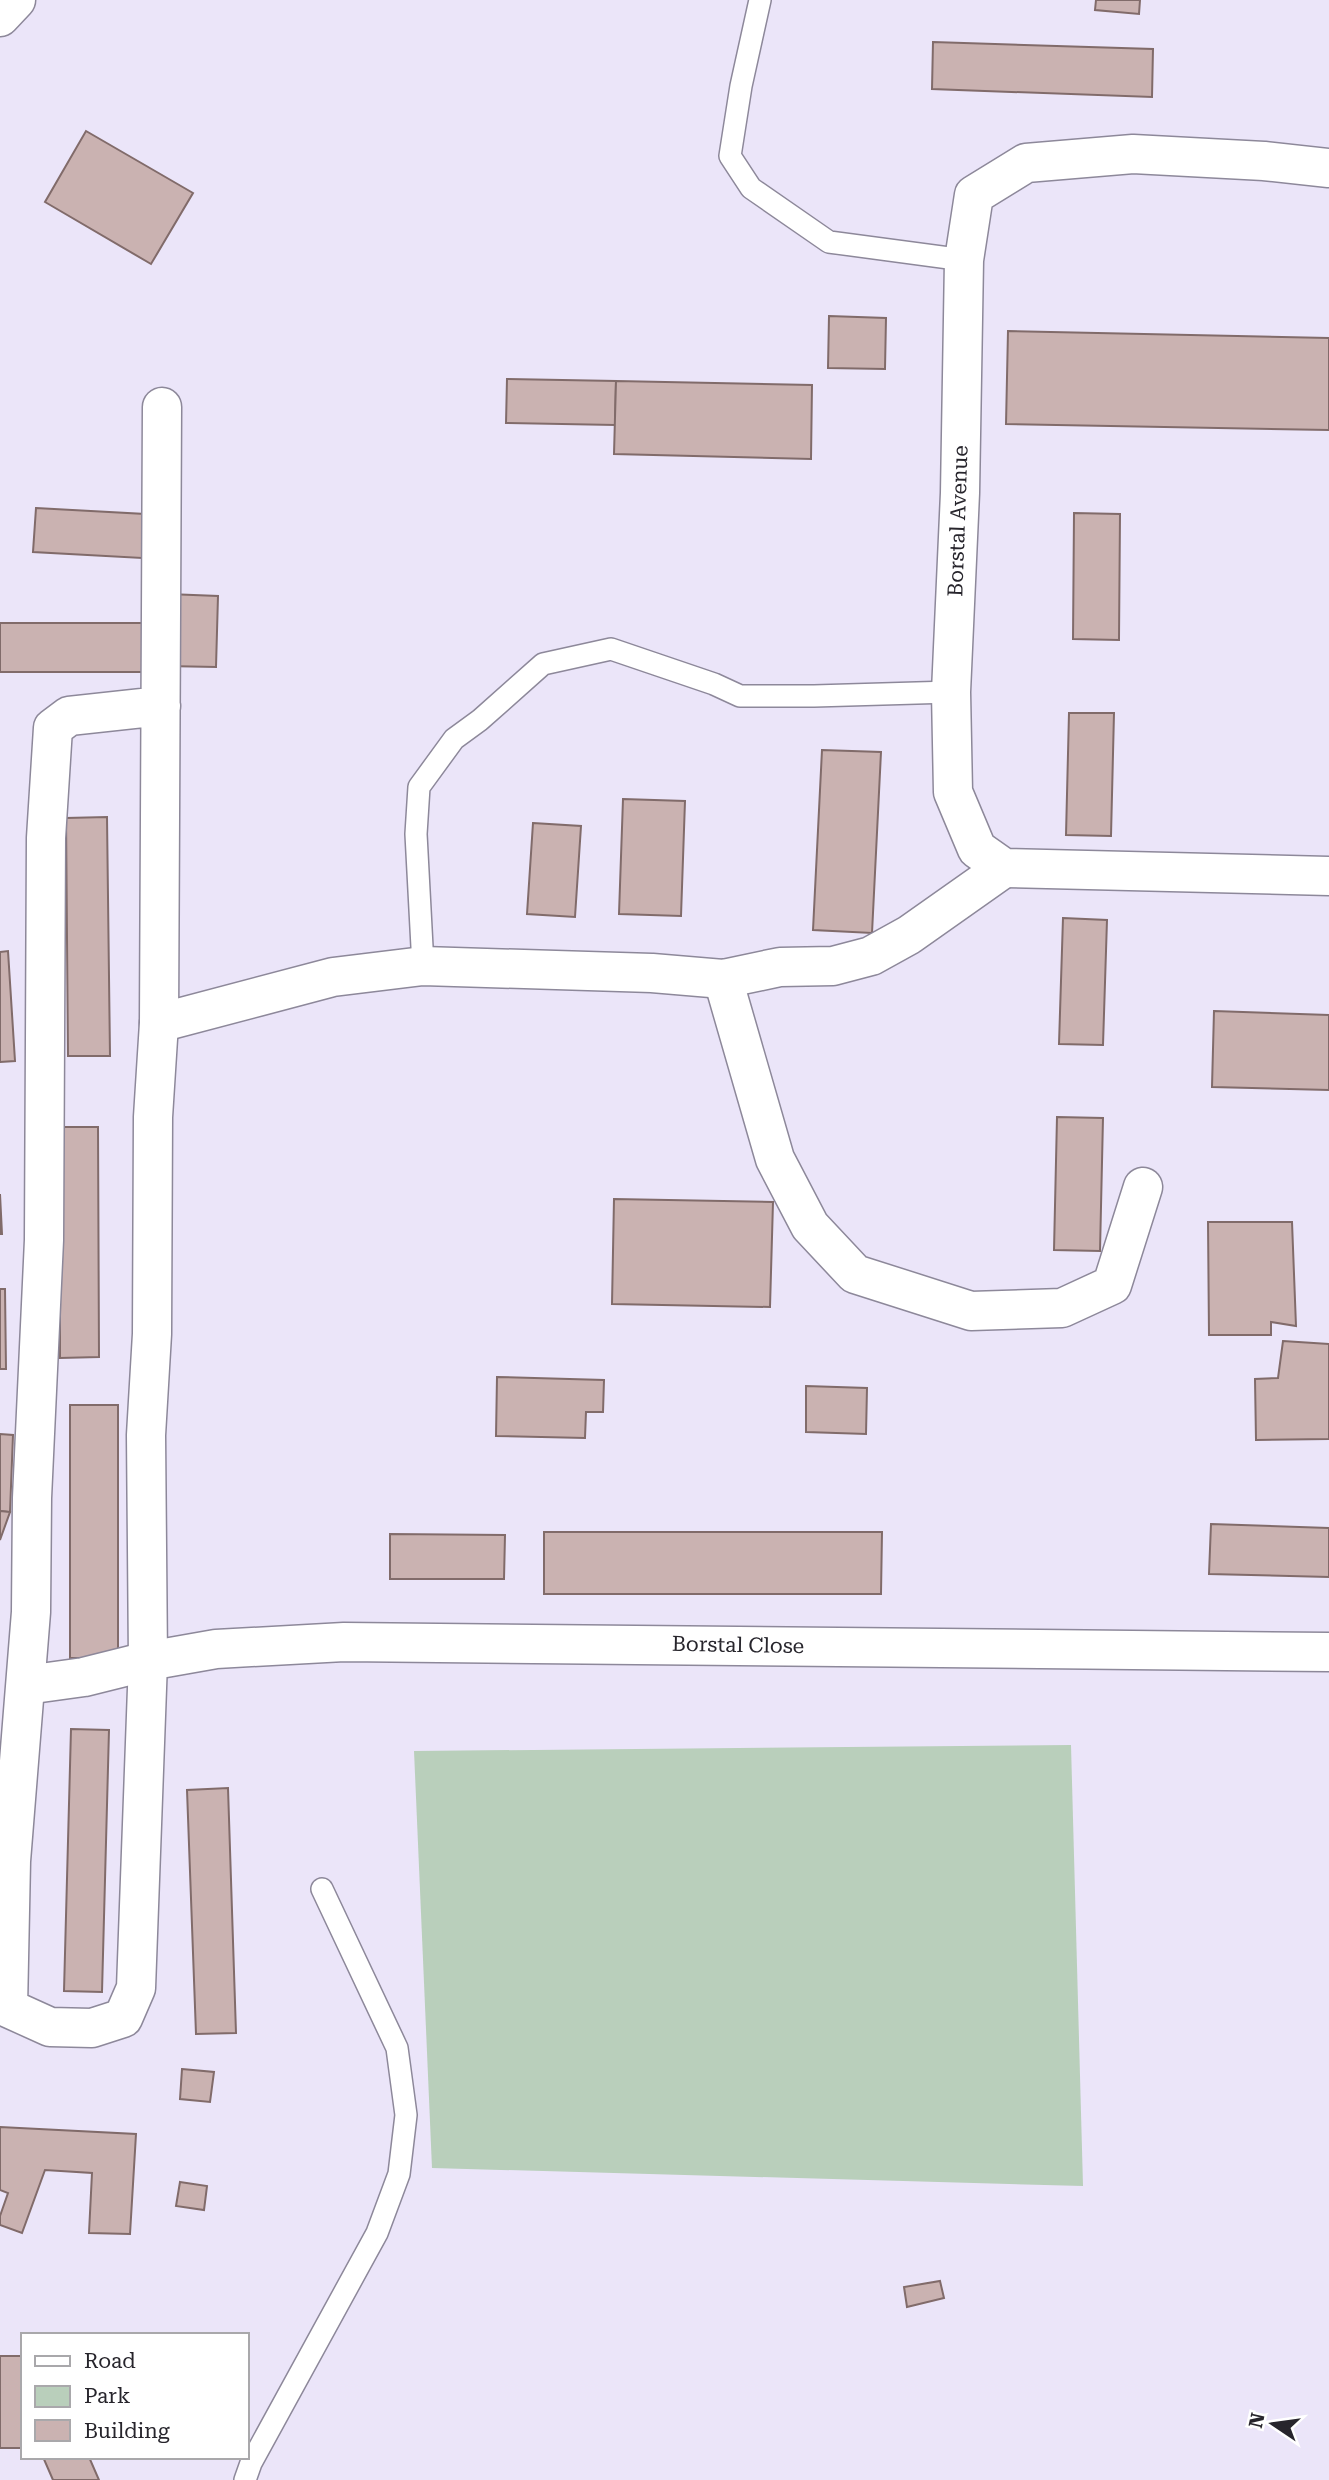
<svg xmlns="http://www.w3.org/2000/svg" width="1329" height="2480" viewBox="0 0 1329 2480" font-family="'Roboto Serif',serif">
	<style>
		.green { fill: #b9cfbb }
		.building { fill: #cab2b1; stroke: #816b6a; stroke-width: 2 }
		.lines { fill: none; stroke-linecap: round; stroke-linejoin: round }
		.lane-casing { stroke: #8d889a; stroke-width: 24 }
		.street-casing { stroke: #8d889a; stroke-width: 41 }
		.lane { stroke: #fff; stroke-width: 21 }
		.street { stroke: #fff; stroke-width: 38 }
		.labels { text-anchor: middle; stroke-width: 5; stroke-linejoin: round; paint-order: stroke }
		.street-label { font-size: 21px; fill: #27252c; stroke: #fff }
	</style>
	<rect width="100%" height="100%" fill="#ebe5f9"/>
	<polygon class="green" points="1071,1745 1083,2186 432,2168 414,1751"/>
	<g class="building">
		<polygon points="1096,0 1140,0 1139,14 1095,10"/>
		<polygon points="933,42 1153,49 1152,97 932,89"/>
		<polygon points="86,131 193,193 151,264 45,202"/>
		<polygon points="829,316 886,318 885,369 828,368"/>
		<polygon points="1008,331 1329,338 1329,430 1006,424"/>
		<polygon points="507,379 616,381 615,425 506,423"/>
		<polygon points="616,381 812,385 811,459 614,454"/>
		<polygon points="36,508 145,514 142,558 33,552"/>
		<polygon points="1074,513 1120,514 1119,640 1073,639"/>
		<polygon points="168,594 218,596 216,667 166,666"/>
		<rect x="0" y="623" width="144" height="49"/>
		<polygon points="1069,713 1114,713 1111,836 1066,835"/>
		<polygon points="822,750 881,752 872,933 813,930"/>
		<polygon points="623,799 685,801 681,916 619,914"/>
		<polygon points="107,817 110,1056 68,1056 66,818"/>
		<polygon points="533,823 581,826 575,917 527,914"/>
		<polygon points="1063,918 1107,920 1103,1045 1059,1044"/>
		<polygon points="8,951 15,1061 0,1062 0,952"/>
		<polygon points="1214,1011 1329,1015 1329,1090 1212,1087"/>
		<polygon points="1057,1117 1103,1118 1100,1251 1054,1250"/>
		<polygon points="60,1127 98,1127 99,1357 60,1358"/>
		<polygon points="0,1194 2,1234 0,1234"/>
		<polygon points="614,1199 773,1202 770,1307 612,1304"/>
		<polygon points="1208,1222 1292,1222 1296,1326 1271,1322 1271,1335 1209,1335"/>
		<polygon points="0,1289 5,1289 6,1369 0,1369"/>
		<polygon points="1283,1341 1329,1344 1329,1439 1256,1440 1255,1379 1278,1378"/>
		<polygon points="497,1377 604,1380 603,1412 586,1412 585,1438 496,1436"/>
		<polygon points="806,1386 867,1388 866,1434 806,1432"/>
		<rect x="70" y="1405" width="48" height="253"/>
		<polygon points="0,1434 13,1435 10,1512 0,1511"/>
		<polygon points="0,1511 10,1512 0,1540"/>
		<polygon points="1211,1524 1329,1528 1329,1577 1209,1574"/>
		<polygon points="544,1532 882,1532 881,1594 544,1594"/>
		<polygon points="390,1534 505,1535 504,1579 390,1579"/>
		<polygon points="71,1729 109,1730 102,1992 64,1991"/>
		<polygon points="228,1788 236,2033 196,2034 187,1790"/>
		<polygon points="182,2069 214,2072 210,2102 180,2099"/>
		<polygon points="0,2127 136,2134 130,2234 89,2233 92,2173 45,2170 22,2233 0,2225 0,2216 8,2193 0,2190"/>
		<polygon points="180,2182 207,2186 204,2210 176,2206"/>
		<polygon points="940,2281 944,2298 907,2307 904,2287"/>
		<rect x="0" y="2356" width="21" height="92"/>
		<polygon points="43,2457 89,2457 99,2480 53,2480"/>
	</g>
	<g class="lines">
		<g class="lane-casing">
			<g id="lane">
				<polyline points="760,0 741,86 730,156 751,188 829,242 964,260"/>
				<polyline points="423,966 416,834 419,787 454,739 480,720 543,664 611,649 714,684 740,696 814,696 951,692"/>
				<polyline points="245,2480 251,2463 377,2233 399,2174 406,2115 397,2048 322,1889"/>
			</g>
		</g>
		<g class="street-casing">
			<g id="street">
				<polyline points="0,17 16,0"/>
				<polyline points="1329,168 1264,161 1133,154 1026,163 974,195 964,260 960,493 951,692 953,792 977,849 1004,868 1329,876"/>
				<polyline points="161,706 69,716 53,728 46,838 44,1240 32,1498 31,1612 11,1861 8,2008 50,2027 92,2028 123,2018 136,1988 148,1661 146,1435 152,1334 153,1117 159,1023 162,407"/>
				<polyline points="723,979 775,1159 810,1226 855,1274 971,1311 1062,1308 1112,1285 1143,1187"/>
				<polyline points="159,1023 333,977 423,966 652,973 723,979 780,967 833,966 871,956 909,935 1004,868"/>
				<polyline points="26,1685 84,1677 148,1661 216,1649 344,1642 1329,1652"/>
			</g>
		</g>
		<use href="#lane" class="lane"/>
		<use href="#street" class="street"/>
	</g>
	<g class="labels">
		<g class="street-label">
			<text transform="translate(958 521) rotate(-88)" y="7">Borstal Avenue</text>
			<text transform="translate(738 1645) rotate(1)" y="7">Borstal Close</text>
		</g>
	</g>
	<rect x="21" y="2333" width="228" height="126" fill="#ffffff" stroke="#a9a8ab" stroke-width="2"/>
	<rect x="35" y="2356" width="35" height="10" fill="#ffffff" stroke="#a9a8ab" stroke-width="2"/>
	<text x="84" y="2368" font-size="21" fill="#27252c">Road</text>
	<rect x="35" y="2386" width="35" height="21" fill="#b9cfbb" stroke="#a9a8ab" stroke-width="2"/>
	<text x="84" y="2403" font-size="21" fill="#27252c">Park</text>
	<rect x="35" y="2420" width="35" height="21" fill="#cab2b1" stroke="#a9a8ab" stroke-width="2"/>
	<text x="84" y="2438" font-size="21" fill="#27252c">Building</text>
	<g transform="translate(1273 2424) rotate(283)" stroke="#ffffff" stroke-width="5" paint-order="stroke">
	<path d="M0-5L12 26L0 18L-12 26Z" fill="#27252c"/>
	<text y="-10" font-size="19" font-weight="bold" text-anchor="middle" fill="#27252c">N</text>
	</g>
</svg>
